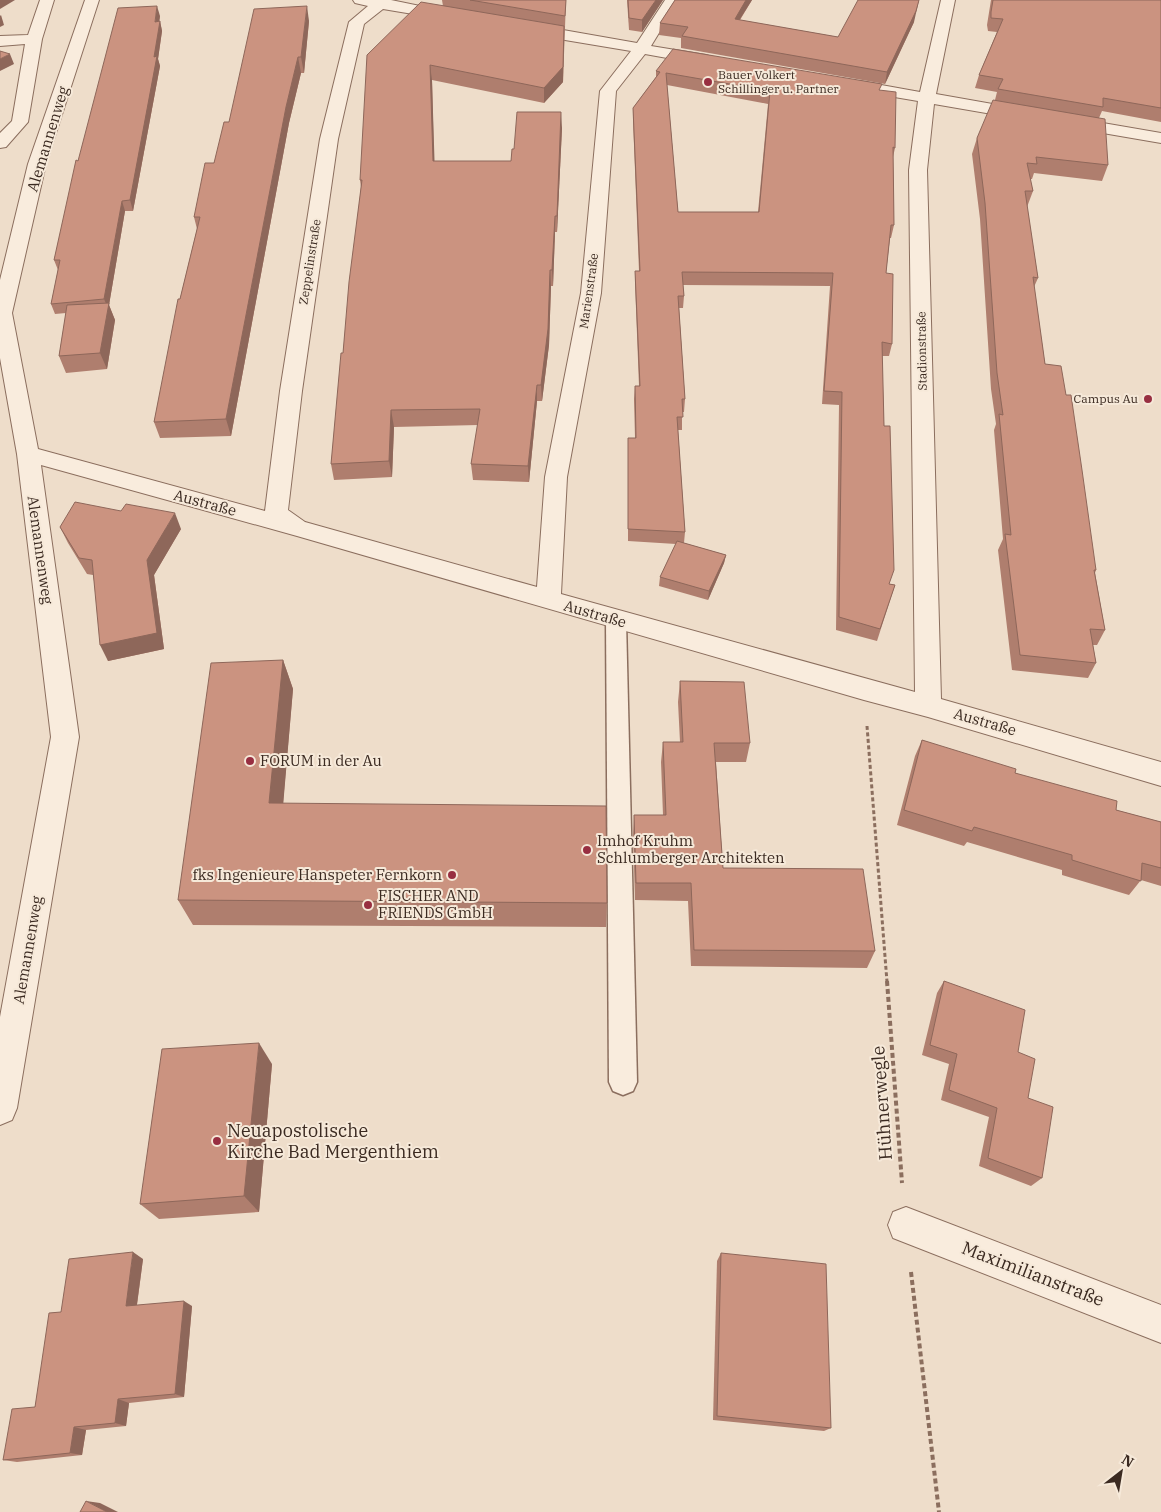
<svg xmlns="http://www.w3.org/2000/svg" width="1161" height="1512" viewBox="0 0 1161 1512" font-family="'IBM Plex Serif',serif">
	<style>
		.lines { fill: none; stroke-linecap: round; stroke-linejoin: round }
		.service-casing { stroke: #8b6e5e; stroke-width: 3 }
		.minor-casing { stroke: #8b6e5e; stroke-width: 2 }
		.path-far1 { stroke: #8b6e5e; stroke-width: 3; stroke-dasharray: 4 2.5; stroke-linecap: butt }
		.path { stroke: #8b6e5e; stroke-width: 4; stroke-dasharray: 5 3; stroke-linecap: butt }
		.service { fill: #f9ecdd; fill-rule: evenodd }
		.minor { fill: #f9ecdd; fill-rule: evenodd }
		.wall { fill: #af7e6e; fill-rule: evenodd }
		.shaded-wall { fill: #8e675a }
		.building { fill: #cb9380; stroke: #8e675a; fill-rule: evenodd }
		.poi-dot { fill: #982f41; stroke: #f6e9d9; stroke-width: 2 }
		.labels { text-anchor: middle; stroke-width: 4; stroke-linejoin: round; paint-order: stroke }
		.far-poi-label { font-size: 12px; fill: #3b2a21; stroke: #f6e9d9; text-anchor: start }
		.far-street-label { font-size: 12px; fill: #3b2a21; stroke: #f6e9d9 }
		.street-label { font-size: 15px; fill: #3b2a21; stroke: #f6e9d9 }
		.poi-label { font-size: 15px; fill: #3b2a21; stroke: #f6e9d9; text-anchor: start }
		.near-street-label { font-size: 18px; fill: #3b2a21; stroke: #f6e9d9 }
		.near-poi-label { font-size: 18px; fill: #3b2a21; stroke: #f6e9d9; text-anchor: start }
	</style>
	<rect width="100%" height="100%" fill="#eeddca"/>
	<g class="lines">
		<g class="service-casing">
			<polygon id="service" points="616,612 623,615 626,620 637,1082 633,1091 623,1095 613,1091 609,1082 606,620 609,615"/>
		</g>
		<g class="minor-casing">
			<g id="minor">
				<polygon points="40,0 54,0 42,39 28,122 6,147 0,148 0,133 12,121 25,44 0,46 0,36 28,35"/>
				<polygon points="85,0 99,0 46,164 12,313 38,449 265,511 280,391 320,139 349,22 368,6 355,3 353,0 391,0 454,13 456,16 454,19 449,20 383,9 364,24 338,139 302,391 288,510 305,522 537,587 545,477 581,293 600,91 631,51 529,34 524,32 521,29 524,26 529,24 637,43 665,0 679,0 651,46 706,55 712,57 714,60 712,63 706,65 645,54 616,91 601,293 567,477 561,594 915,692 909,170 918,101 859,91 853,89 851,86 853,83 859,81 920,92 941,0 955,0 936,94 1026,110 1032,111 1034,115 1032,119 1026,120 934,104 927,170 941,699 1161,762 1161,786 928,717 864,700 297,536 41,465 79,737 17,1108 12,1120 0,1125 0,1017 51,737 17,454 0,358 0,280 28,164"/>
				<polygon points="1068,117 1161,133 1161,143 1062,126 1060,122 1062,118"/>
				<polygon points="906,1207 1161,1305 1161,1343 893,1238 888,1225 893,1212"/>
			</g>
		</g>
		<polyline class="path-far1" points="867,726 887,982"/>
		<g class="path">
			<polyline points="887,981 902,1183"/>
			<polyline points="911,1272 939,1512"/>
		</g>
		<use href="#service" class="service"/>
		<use href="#minor" class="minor"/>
	</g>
	<g class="wall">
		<polygon points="442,0 566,0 563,82 544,103 432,80 434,161 511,161 514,149 562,128 557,232 555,232 553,286 551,286 549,345 542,401 537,401 529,482 473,480 471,464 478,425 394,427 392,477 334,480 331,464 343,353 361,187 360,180 443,6"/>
		<polygon points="627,0 663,0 642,32 629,30"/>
		<polygon points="675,0 752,0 740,20 838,37 914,22 885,84 681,48 681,38 659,35 660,23"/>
		<polygon points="991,0 1161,0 1161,122 1102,111 1099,118 1108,165 1102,181 1034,173 1032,179 1030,179 1033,191 1027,207 1038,278 1034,287 1045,364 1096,570 1095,573 1105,630 1097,645 1093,645 1096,663 1088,678 1012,670 998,550 1003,539 994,430 996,424 991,389 980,219 972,154 977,138 995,100 997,92 975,88 979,75 997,32 988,31 987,25"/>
		<polygon points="160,16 159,21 160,21 162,31 158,59 160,66 133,211 125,211 109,305 115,320 107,369 66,373 59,356 66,313 55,314 51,304 58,270 54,260 78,161"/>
		<polygon points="309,21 304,73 301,73 289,123 231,436 160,438 154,422 180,299 197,229 194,217 229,122"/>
		<path d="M656,71L880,90L895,148L893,157L894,225L891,238H890L886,273L892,344L889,356H882L889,584L895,585L877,641L836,630L839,405L822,404L830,286L683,285L684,296L683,308H679L685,399L684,412H682V430H678L685,532L684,543L726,555L724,563L708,600L659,586L660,577L676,544L628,541V438H635L634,399L635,386H639L635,283V271H639L633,120V108L656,77ZM667,85L768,104L758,212H678Z"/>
		<polygon points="60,527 181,529 154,575 164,649 108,661 93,575 87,574 68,543"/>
		<polygon points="283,660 293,689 283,803 607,903 606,927 193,925 178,900"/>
		<polygon points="680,681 750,743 746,762 716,762 723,868 875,951 867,968 691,966 688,901 635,900 633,834 634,815 663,815 661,762 663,742 680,742 678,702"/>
		<polygon points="922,740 1015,773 1116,810 1161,822 1161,886 1141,880 1129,895 1062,875 1062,870 967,842 964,846 897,825 915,756"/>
		<polygon points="944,981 1018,1052 1028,1098 1042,1178 1031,1186 979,1166 989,1117 941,1100 949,1064 922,1055 937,993"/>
		<polygon points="272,1064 259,1212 159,1219 140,1204"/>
		<polygon points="721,1253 831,1428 824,1431 713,1420 717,1261"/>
		<polygon points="143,1259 137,1305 192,1306 184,1397 129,1403 126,1426 86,1430 82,1455 17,1462 3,1460 35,1407 61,1312"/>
	</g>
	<g class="shaded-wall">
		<polygon points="0,0 15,0 0,9"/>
		<polygon points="656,0 663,0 642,32 642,20"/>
		<polygon points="746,0 752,0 733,30 735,19"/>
		<polygon points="919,0 914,22 885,84 887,72"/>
		<polygon points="157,6 160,16 158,31 155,22"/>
		<polygon points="307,6 309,21 304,73 301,57"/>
		<polygon points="1,15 4,25 0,27 0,16"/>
		<polygon points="160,21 162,31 158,59 160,66 133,211 130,200"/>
		<polygon points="564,26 563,82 544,103 544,88"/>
		<polygon points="10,54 14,64 0,71 0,59"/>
		<polygon points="298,57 301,73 289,123 231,436 226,419 286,107"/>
		<polygon points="430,65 432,80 435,177 433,161"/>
		<polygon points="561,112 562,128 557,232 557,216"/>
		<polygon points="122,201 125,211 109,305 115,320 107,369 100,353 108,308 104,299"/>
		<polygon points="555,216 555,232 553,286 552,270"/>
		<polygon points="550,270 551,286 549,345 542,401 541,385"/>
		<polygon points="537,385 537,401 529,482 528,466"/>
		<polygon points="391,410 394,427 392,477 389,461"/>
		<polygon points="175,513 181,529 154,575 164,649 108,661 100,645 147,560"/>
		<polygon points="726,555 724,563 708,600 709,591"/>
		<polygon points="283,660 293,689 281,830 269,803"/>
		<polygon points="259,1043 272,1064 259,1212 244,1196"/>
		<polygon points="133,1252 143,1259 136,1311 126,1306"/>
		<polygon points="184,1301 192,1306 184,1397 175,1394"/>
		<polygon points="118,1399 129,1403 126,1426 115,1423"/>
		<polygon points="74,1427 86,1430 82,1455 70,1453"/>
		<polygon points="86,1501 100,1503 118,1512 107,1512"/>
	</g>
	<g class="building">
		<polygon points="470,0 566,0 565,16"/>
		<polygon points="628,0 656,0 642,20 629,18"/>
		<polygon points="675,0 746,0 735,19 838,37 858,0 919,0 916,11 887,72 682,36 688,27 660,23"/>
		<polygon points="993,0 1161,0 1161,108 1103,98 1103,107 998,89 1003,79 979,75 1003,19 991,18 991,12"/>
		<polygon points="421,2 564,26 563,67 544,88 430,65 433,161 511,161 512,149 514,149 517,112 561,112 557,216 555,216 552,270 550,270 548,329 541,385 537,385 528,466 471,464 480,409 391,410 389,461 331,464 341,353 343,353 349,282 362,180 360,180 367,55"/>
		<polygon points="157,6 155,22 160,21 154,57 157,56 130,200 122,201 104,299 51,304 60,260 54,260 76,160 78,161 118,8"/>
		<polygon points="307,6 301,57 298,57 286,107 226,419 154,422 178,299 180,299 200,217 194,217 205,163 214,163 224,122 229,122 254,9"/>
		<path d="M673,49L882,84L879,90L896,92L895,148L893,147L894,225H891L886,273L893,274L892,344L882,342L884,426H890L894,570L889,584L895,585L880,629L839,617L842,392L824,391L833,273L682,272L684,296H678L685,399H682L683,417H677L685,532L628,529V438H636L635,386H640L635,271H640L633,108L660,72L656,71ZM666,73L770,91L759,212H678Z"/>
		<polygon points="0,51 10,54 0,59"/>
		<polygon points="993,100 1105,119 1108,165 1036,157 1037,164 1027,163 1033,191 1025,191 1038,278 1033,277 1045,364 1061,366 1066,395 1071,395 1082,470 1096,570 1094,570 1105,630 1090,629 1096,663 1020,655 1005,534 1011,535 999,414 1003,415 997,373 985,203 977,138"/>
		<polygon points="109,303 100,353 59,356 67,305"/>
		<polygon points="75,502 121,511 126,504 175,513 147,560 157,633 100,645 92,560 79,558 60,527"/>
		<polygon points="677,541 726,555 709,591 660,577"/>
		<polygon points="283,660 269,803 606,806 607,903 178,900 211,663"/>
		<polygon points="680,681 744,682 750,743 714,743 723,868 863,869 875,951 694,950 691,883 636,883 634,815 666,815 663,742 683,742"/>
		<polygon points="922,740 1016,769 1015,773 1117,801 1116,810 1161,822 1161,868 1142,863 1141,881 1072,860 1072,855 974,827 972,831 904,810"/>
		<polygon points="944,981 1025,1010 1018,1052 1035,1059 1028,1098 1053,1107 1042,1178 988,1158 997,1108 949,1090 957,1054 930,1045"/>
		<polygon points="259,1043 244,1196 140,1204 162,1049"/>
		<polygon points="133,1252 126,1306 184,1301 175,1394 118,1399 115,1423 74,1427 70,1453 3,1460 12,1409 35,1407 49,1313 61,1312 69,1259"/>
		<polygon points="721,1253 826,1264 831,1428 717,1416"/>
		<polygon points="86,1501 107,1512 80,1512"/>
	</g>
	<g class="poi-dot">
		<circle cx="708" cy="82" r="5"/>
		<circle cx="1148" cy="399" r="5"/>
		<circle cx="250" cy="761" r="5"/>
		<circle cx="587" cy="850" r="5"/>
		<circle cx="452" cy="875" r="5"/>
		<circle cx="368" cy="905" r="5"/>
		<circle cx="217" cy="1141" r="5"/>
	</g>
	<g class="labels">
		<g class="far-poi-label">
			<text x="718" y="79">Bauer Volkert<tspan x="718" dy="14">Schillinger u. Partner</tspan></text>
			<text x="1138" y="403" text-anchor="end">Campus Au</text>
		</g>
		<g class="far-street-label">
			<text transform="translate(310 262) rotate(-81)" y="4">Zeppelinstraße</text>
			<text transform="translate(589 291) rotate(-82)" y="4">Marienstraße</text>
			<text transform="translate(922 351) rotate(-91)" y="4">Stadionstraße</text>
		</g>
		<g class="street-label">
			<text transform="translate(48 139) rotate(-73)" y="5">Alemannenweg</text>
			<text transform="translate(205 503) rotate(15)" y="5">Austraße</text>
			<text transform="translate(40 550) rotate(82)" y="5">Alemannenweg</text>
			<text transform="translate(595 614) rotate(16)" y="5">Austraße</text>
			<text transform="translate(985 722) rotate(16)" y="5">Austraße</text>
			<text transform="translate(28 950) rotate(-80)" y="5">Alemannenweg</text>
		</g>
		<g class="poi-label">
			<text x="260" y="766">FORUM in der Au</text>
			<text x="597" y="846">Imhof Kruhm<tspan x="597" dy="17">Schlumberger Architekten</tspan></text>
			<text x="442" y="880" text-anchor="end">fks Ingenieure Hanspeter Fernkorn</text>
			<text x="378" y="901">FISCHER AND<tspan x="378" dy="17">FRIENDS GmbH</tspan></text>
		</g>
		<g class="near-street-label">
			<text transform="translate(882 1103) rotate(-94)" y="6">Hühnerwegle</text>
			<text transform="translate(1033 1274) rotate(21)" y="6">Maximilianstraße</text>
		</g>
		<g class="near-poi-label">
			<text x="227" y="1137">Neuapostolische<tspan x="227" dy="21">Kirche Bad Mergenthiem</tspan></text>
		</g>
	</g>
	<g transform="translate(1121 1472) rotate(31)" stroke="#f6e9d9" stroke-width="4" paint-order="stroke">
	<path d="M0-4L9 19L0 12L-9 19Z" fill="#3b2a21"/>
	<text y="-8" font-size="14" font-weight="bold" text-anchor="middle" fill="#3b2a21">N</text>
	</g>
</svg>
